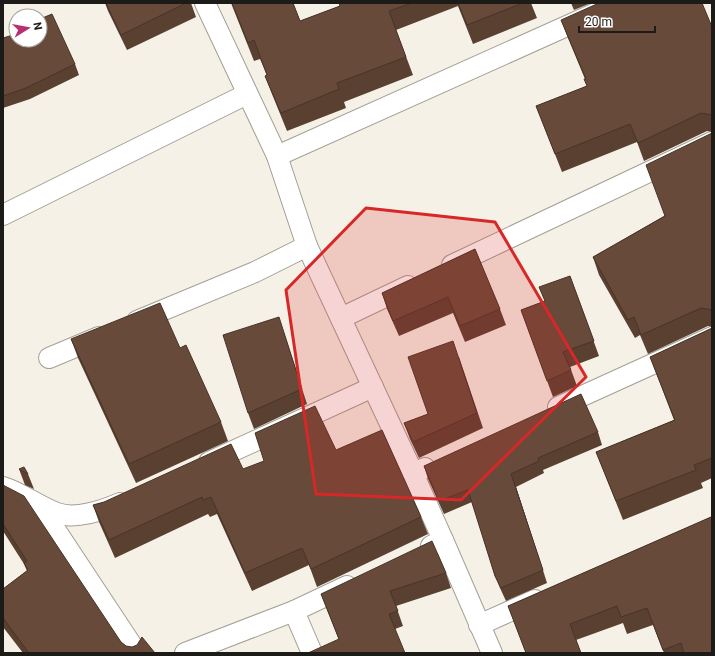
<svg xmlns="http://www.w3.org/2000/svg" width="715" height="656" viewBox="0 0 715 656" font-family="Roboto,sans-serif">
	<style>
		.lines { fill: none; stroke-linecap: round; stroke-linejoin: round }
		.street-casing { stroke: #a4a095; stroke-width: 22 }
		.street { stroke: #fff; stroke-width: 20 }
		.wall { fill: #594031 }
		.shaded-wall { fill: #483428 }
		.building { fill: #674a39; stroke: #483428 }
		.marked { fill: #d62828; fill-opacity: 0.2; stroke: #d62828; stroke-width: 3; stroke-linejoin: round }
	</style>
	<rect width="100%" height="100%" fill="#f6f1e6"/>
	<g class="lines">
		<g class="street-casing">
			<g id="street">
				<polyline points="205,3 277,156 307,246"/>
				<polyline points="277,156 618,3"/>
				<polyline points="3,215 247,94"/>
				<polyline points="452,265 712,142"/>
				<polyline points="341,318 408,286"/>
				<polyline points="137,321 255,272 307,246 413,473"/>
				<polyline points="49,358 99,337"/>
				<polyline points="558,407 712,337"/>
				<polyline points="209,462 373,387"/>
				<polyline points="425,468 413,473 443,540"/>
				<path d="M3,487C22,493 38,506 57,513C75,520 104,510 120,503"/>
				<polyline points="39,505 137,653"/>
				<polyline points="431,546 443,540 492,653"/>
				<polyline points="479,625 535,600"/>
				<polyline points="185,653 294,611"/>
				<polyline points="312,653 294,611 347,586"/>
			</g>
		</g>
		<use href="#street" class="street"/>
	</g>
	<g class="wall">
		<polygon points="105,3 191,3 196,17 127,50 108,11"/>
		<polygon points="231,3 293,3 300,21 340,6 339,3 531,3 537,18 473,44 458,6 396,30 413,75 344,102 346,108 287,131 272,94 265,76 267,75 260,59 254,61"/>
		<polygon points="571,3 591,3 574,10"/>
		<polygon points="561,20 712,27 712,132 707,131 644,161 637,142 562,172 536,106 587,86 585,79 568,38"/>
		<polygon points="3,38 75,64 79,75 30,99 3,108"/>
		<polygon points="712,133 712,327 708,326 648,354 640,335 635,338 599,275 593,257 664,216 710,134"/>
		<polygon points="475,249 500,309 506,325 465,342 453,313 399,336 387,309 382,293"/>
		<polygon points="570,276 599,356 570,367 577,386 553,397 521,310 545,301"/>
		<polygon points="712,328 712,478 701,483 703,488 623,520 596,452 674,420 650,357 710,329"/>
		<polygon points="284,333 307,404 254,429 248,413"/>
		<polygon points="71,339 180,348 221,422 228,441 136,483 78,358"/>
		<polygon points="459,357 483,428 419,458 410,439 404,423 428,414"/>
		<polygon points="598,432 602,445 543,470 544,473 516,487 547,583 506,601 500,588 495,576 472,502 444,514 428,479 424,466"/>
		<polygon points="336,450 421,517 428,534 317,587 309,565 252,591 217,514 210,517 208,514 115,558 99,522 93,505 243,469"/>
		<polygon points="19,469 28,474 34,489 25,485"/>
		<polygon points="3,485 121,642 126,646 155,653 23,653 3,627 3,589 27,571 24,564 3,531"/>
		<polygon points="711,517 712,653 664,653 653,625 627,634 623,623 576,640 581,653 526,653 508,606"/>
		<polygon points="446,573 451,588 396,606 403,626 395,629 339,640 321,594"/>
	</g>
	<polygon class="shaded-wall" points="511,474 516,487 547,583 543,570"/>
	<g class="building">
		<polygon points="106,3 186,3 121,35"/>
		<polygon points="232,3 293,3 300,21 340,6 339,3 412,3 389,11 406,57 337,83 339,89 281,113 265,76 267,75 254,40 248,43"/>
		<polygon points="458,3 523,3 467,25"/>
		<polygon points="599,3 702,3 712,27 712,115 701,113 638,143 630,124 555,154 536,106 587,86 584,79 586,79 561,20"/>
		<polygon points="52,14 75,64 26,88 3,96 3,38 16,34 16,40 40,40 40,19"/>
		<polygon points="712,133 712,310 701,308 641,335 634,317 628,320 593,257 665,216 646,165 710,134"/>
		<polygon points="475,249 500,309 460,326 448,297 393,321 382,293"/>
		<polygon points="570,276 594,341 563,352 571,370 547,381 521,310 545,301 539,287"/>
		<polygon points="160,303 180,348 186,345 221,422 129,464 71,339"/>
		<polygon points="279,317 302,389 248,413 223,335"/>
		<polygon points="712,328 712,458 694,465 696,470 616,501 596,452 675,420 650,357 710,329"/>
		<polygon points="453,341 477,413 413,442 404,423 428,414 408,357"/>
		<polygon points="581,394 598,432 538,458 539,461 511,474 543,570 501,588 495,576 468,490 439,501 424,466"/>
		<polygon points="315,406 336,450 382,430 421,517 311,569 302,548 245,573 211,497 203,500 202,497 109,540 93,505 104,502 231,444 243,469 264,461 255,433"/>
		<polygon points="24,467 28,474 19,469"/>
		<polygon points="3,485 24,496 121,642 126,646 132,647 137,645 142,637 155,653 29,653 3,618 3,589 28,570 24,563 27,561 3,524"/>
		<polygon points="712,516 712,653 684,653 681,643 663,650 647,608 621,617 617,606 570,624 581,653 526,653 508,606 711,517"/>
		<polygon points="432,541 446,573 390,591 398,611 389,614 405,653 308,653 339,639 321,594"/>
	</g>
	<path class="marked" d="M366,208L495,222L586,377L461,500L316,494L286,290Z"/>
	<rect width="715" height="656" fill="none" stroke="#1d1b17" stroke-width="8"/>
	<g transform="translate(28 28) rotate(79)"><circle r="19" fill="#ffffff" stroke="#a5a4a2"/>
	<path d="M0-3L7 15L0 10L-7 15Z" fill="#b72f6f"/>
	<text y="-6" font-size="11" font-weight="bold" text-anchor="middle" fill="#1d1b17">N</text>
	</g>
	<path d="M579 26v6h76v-6" fill="none" stroke="#1d1b17" stroke-width="2"/>
	<text x="585" y="26" font-size="12" fill="#1d1b17" stroke="#ffffff" stroke-width="3" paint-order="stroke">20 m</text>
</svg>
